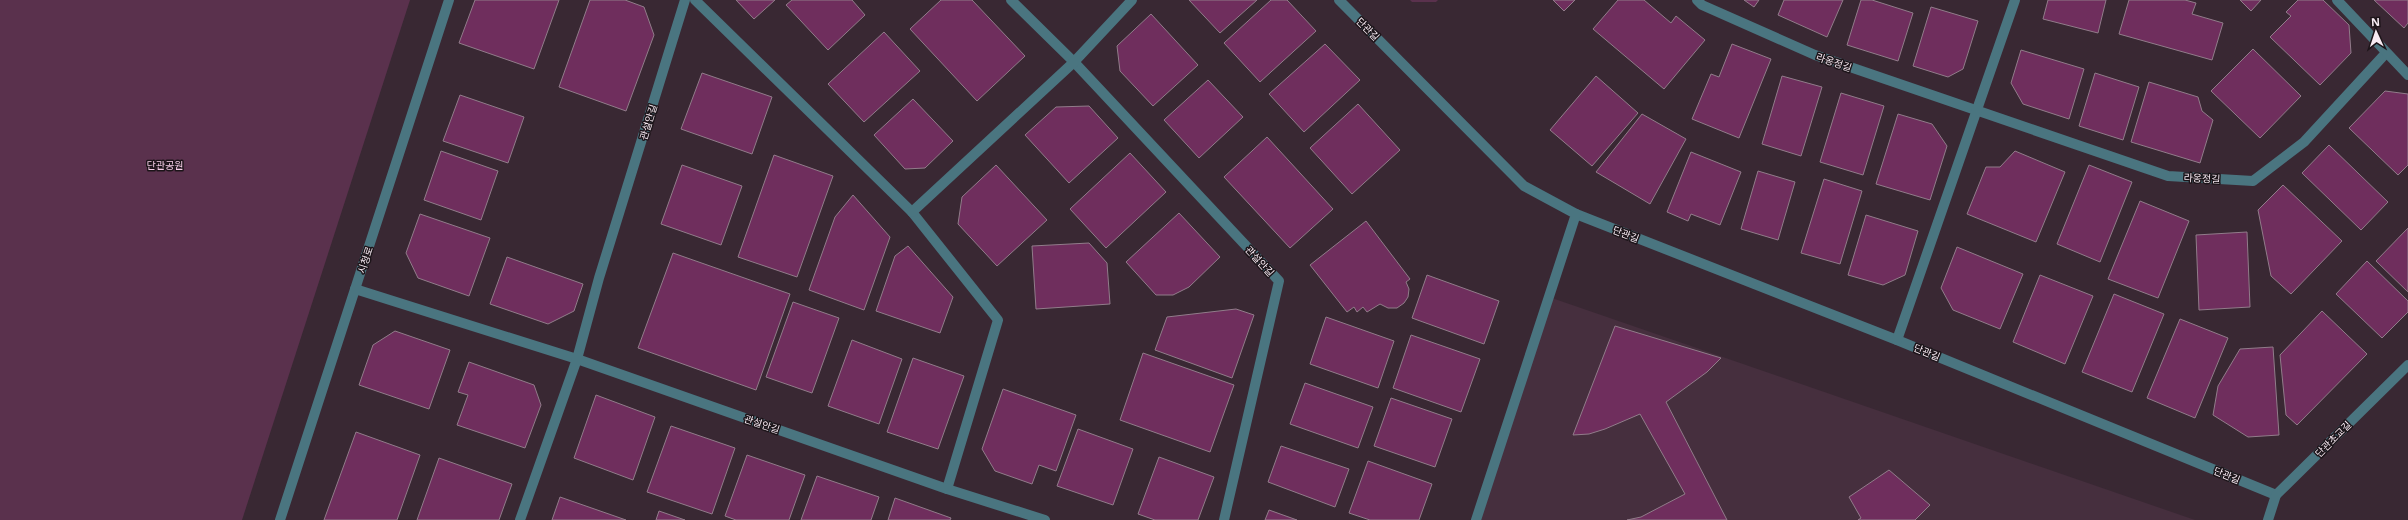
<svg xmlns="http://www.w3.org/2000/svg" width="2408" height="520" viewBox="0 0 2408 520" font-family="'Noto Sans','Noto Sans KR',sans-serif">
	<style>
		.built { fill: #462f3e }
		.green { fill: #5a314d }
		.building { fill: #6f2e5d; stroke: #917c8a }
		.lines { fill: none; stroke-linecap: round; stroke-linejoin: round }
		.minor { stroke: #4a7580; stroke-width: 10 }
		.tertiary { stroke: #4a7580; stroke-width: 10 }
		.labels { text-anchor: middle; stroke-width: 3; stroke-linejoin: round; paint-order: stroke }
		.street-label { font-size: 10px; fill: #f7ebf3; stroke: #1c1419 }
		.park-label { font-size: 10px; fill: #f7cee8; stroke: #1c1419 }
	</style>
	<rect width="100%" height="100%" fill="#392833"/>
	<polygon class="built" points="1549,297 2195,520 1479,520"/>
	<g class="green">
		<polygon points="0,0 410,0 242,520 0,520"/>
		<polygon points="1410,0 1438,0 1436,2 1412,2"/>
	</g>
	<g class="building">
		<polygon points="475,0 559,0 534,69 459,43"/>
		<polygon points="590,0 625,0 644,7 654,35 626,111 559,87"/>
		<polygon points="736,0 775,0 754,19"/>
		<polygon points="792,0 852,0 865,15 828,50 786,5"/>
		<polygon points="941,0 972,0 1025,56 977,101 910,29"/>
		<polygon points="1189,0 1257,0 1220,33"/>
		<polygon points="1271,0 1287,0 1316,31 1260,82 1224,43"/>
		<polygon points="1553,0 1575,0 1564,11"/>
		<polygon points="1618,0 1644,0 1671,23 1676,16 1705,40 1664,89 1593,29"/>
		<polygon points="1744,0 1759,0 1754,7"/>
		<polygon points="1784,0 1843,0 1827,37 1778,15"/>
		<polygon points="1861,0 1872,0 1913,13 1898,61 1847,45"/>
		<polygon points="2048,0 2106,0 2098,33 2043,19"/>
		<polygon points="2129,0 2185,0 2196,3 2192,14 2223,23 2212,60 2119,34"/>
		<polygon points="2240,0 2261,0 2251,11"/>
		<polygon points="2298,0 2323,0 2349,25 2351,53 2320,85 2270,37 2291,16 2286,12"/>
		<polygon points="2374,0 2408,0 2408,23 2404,28"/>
		<polygon points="1931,7 1978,21 1963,69 1948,77 1913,66"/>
		<polygon points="1151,14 1198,65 1153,106 1120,71 1117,46"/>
		<polygon points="884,32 920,71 864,122 828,84"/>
		<polygon points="1325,44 1360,80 1304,132 1269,94"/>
		<polygon points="1732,44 1771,59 1739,138 1692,119 1711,74 1719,77"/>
		<polygon points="2253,49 2301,96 2260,138 2211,91"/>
		<polygon points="2021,50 2084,69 2069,119 2023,104 2011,83"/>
		<polygon points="702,73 772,97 752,154 681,129"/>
		<polygon points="2095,73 2139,87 2123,140 2079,126"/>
		<polygon points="1596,76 1638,113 1592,166 1550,130"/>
		<polygon points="1782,76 1822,87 1801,156 1762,144"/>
		<polygon points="1208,80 1243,117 1199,158 1164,120"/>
		<polygon points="2149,82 2198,97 2202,111 2213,120 2200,163 2131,142"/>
		<polygon points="2385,91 2408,94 2408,165 2398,175 2349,128"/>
		<polygon points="1841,93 1884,106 1863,175 1820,162"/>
		<polygon points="460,95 524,117 508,163 443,141"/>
		<polygon points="913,99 953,141 925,168 905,169 874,135"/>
		<polygon points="1358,104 1400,150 1352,194 1310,148"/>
		<polygon points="1089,106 1118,138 1069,183 1025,135 1056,107"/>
		<polygon points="1642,114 1686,139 1650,204 1596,172"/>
		<polygon points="1898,114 1932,124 1947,146 1930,200 1876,184"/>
		<polygon points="1267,137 1333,209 1290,248 1224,177"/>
		<polygon points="2329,145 2388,202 2361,230 2302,173"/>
		<polygon points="441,151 498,171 481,220 424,200"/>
		<polygon points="2015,151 2065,172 2036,242 1967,214 1986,167 2000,167"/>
		<polygon points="1691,152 1741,172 1720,225 1691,214 1688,221 1667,212"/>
		<polygon points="1130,153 1166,192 1106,248 1070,209"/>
		<polygon points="774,155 833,176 797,277 738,257"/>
		<polygon points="682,165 742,186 721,245 661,224"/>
		<polygon points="996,165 1047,220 997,266 958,224 962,197"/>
		<polygon points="2089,165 2132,182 2100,262 2057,244"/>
		<polygon points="1758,171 1795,182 1778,240 1741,229"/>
		<polygon points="1824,179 1862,191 1840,264 1801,253"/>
		<polygon points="2283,185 2342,241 2291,294 2271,276 2258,210"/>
		<polygon points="853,195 890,237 864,310 809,290 835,217"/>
		<polygon points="2140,201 2189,221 2158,298 2108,279"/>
		<polygon points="1179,213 1220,257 1189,287 1173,295 1156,295 1126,262"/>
		<polygon points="420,214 490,238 469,296 418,278 406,253"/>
		<polygon points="1866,215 1918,231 1905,275 1883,285 1848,275"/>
		<polygon points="1366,221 1410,279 1406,282 1409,289 1408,297 1404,303 1397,308 1388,308 1380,304 1367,312 1363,307 1357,312 1354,307 1347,312 1310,265"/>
		<polygon points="2408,228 2408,292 2376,261"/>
		<polygon points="2247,232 2250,307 2199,310 2196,235"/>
		<polygon points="1089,243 1107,263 1110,304 1036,309 1032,246"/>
		<polygon points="908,246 953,297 940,333 876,311 895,256"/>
		<polygon points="1957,247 2023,274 2000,329 1953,310 1941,288"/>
		<polygon points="673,253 790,294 756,390 638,348"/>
		<polygon points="507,257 583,284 574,311 548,324 490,304"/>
		<polygon points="2367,261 2408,301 2408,312 2382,338 2336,294"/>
		<polygon points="1427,275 1499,301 1484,344 1412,318"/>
		<polygon points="2040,275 2093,296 2065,364 2013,342"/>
		<polygon points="2114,294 2164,314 2132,392 2082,372"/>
		<polygon points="793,302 839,318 812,393 766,377"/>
		<polygon points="1236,309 1254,315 1232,378 1155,350 1167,317"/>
		<polygon points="2322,311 2367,354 2297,425 2286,415 2280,355"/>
		<polygon points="1326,317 1394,341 1378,388 1310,364"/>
		<polygon points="2180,319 2228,338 2195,418 2147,398"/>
		<polygon points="1615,326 1721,358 1707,372 1666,402 1727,520 1627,520 1641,517 1685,494 1640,414 1605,429 1589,434 1573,435"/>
		<polygon points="395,331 450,350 429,409 359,385 373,345"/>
		<polygon points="1411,335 1480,359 1461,412 1393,388"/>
		<polygon points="852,340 902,359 879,424 828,406"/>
		<polygon points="2273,347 2279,435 2248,437 2213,415 2218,386 2240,349"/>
		<polygon points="1143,353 1234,385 1210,452 1120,420"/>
		<polygon points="913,358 964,376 938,449 887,432"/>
		<polygon points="469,362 534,385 541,405 525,448 457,425 468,395 458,392"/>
		<polygon points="1305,383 1373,407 1358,448 1290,424"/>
		<polygon points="1003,389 1076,415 1056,471 1039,465 1032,484 995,471 982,449"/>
		<polygon points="596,395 655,417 633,480 574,458"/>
		<polygon points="1391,398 1452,419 1435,467 1374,446"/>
		<polygon points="671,426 735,448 712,514 647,492"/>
		<polygon points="1078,429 1133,449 1113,505 1057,486"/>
		<polygon points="356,432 420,455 397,520 324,520"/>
		<polygon points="1281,446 1349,469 1335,507 1268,482"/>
		<polygon points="747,455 805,475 789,520 736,520 725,516"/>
		<polygon points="1159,457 1214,477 1198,520 1155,520 1138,514"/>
		<polygon points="439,458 512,484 499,520 417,520"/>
		<polygon points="1368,461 1432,484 1419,520 1370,520 1349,513"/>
		<polygon points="1889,470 1930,505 1915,520 1858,520 1861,518 1849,497"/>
		<polygon points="817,476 879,497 871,520 801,520"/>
		<polygon points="560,497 626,520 552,520"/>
		<polygon points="895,498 951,518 950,520 888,520"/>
		<polygon points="1269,510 1297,520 1265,520"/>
		<polygon points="659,511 685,520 656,520"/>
	</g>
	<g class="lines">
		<g class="minor">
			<polyline points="695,0 912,212 998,320 947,489"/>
			<polyline points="1011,0 1074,62 1279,281 1224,520"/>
			<polyline points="1697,0 1702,5 1815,55 2168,176 2253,181 2304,142 2386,53"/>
			<polyline points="2337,0 2408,75"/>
			<polyline points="912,212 1074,62 1132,0"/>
			<polyline points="1576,214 1897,340 2276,495"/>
			<polyline points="355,289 577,359 947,489 1045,520"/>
			<polyline points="1897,340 2015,0"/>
			<polyline points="280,520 449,0"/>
			<polyline points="520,520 577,359 599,278 685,0"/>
			<polyline points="2268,520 2276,495 2408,365"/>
		</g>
		<polyline class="tertiary" points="1339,0 1524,186 1576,214 1476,520"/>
	</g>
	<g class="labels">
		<g class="street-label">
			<text transform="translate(1368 29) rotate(45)" y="4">단관길</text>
			<text transform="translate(1834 62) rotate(19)" y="4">라옹정길</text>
			<text transform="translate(648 122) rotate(-73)" y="4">관설안길</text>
			<text transform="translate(2202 178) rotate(3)" y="4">라옹정길</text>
			<text transform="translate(1626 234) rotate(21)" y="4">단관길</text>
			<text transform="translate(365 260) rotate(-72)" y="4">시청로</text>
			<text transform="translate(1260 261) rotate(47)" y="4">관설안길</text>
			<text transform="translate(1927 352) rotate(22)" y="4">단관길</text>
			<text transform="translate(762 424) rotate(19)" y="4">관설안길</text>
			<text transform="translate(2333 439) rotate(-45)" y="4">단관초교길</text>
			<text transform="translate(2227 475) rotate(22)" y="4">단관길</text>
		</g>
		<g class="park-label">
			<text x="165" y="169">단관공원</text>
		</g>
	</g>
	<g transform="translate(2376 32) rotate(357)" stroke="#1c1419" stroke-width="3" paint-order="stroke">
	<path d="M0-3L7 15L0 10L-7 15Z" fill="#f7ebf3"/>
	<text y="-6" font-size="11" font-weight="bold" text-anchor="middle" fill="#f7ebf3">N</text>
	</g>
</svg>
